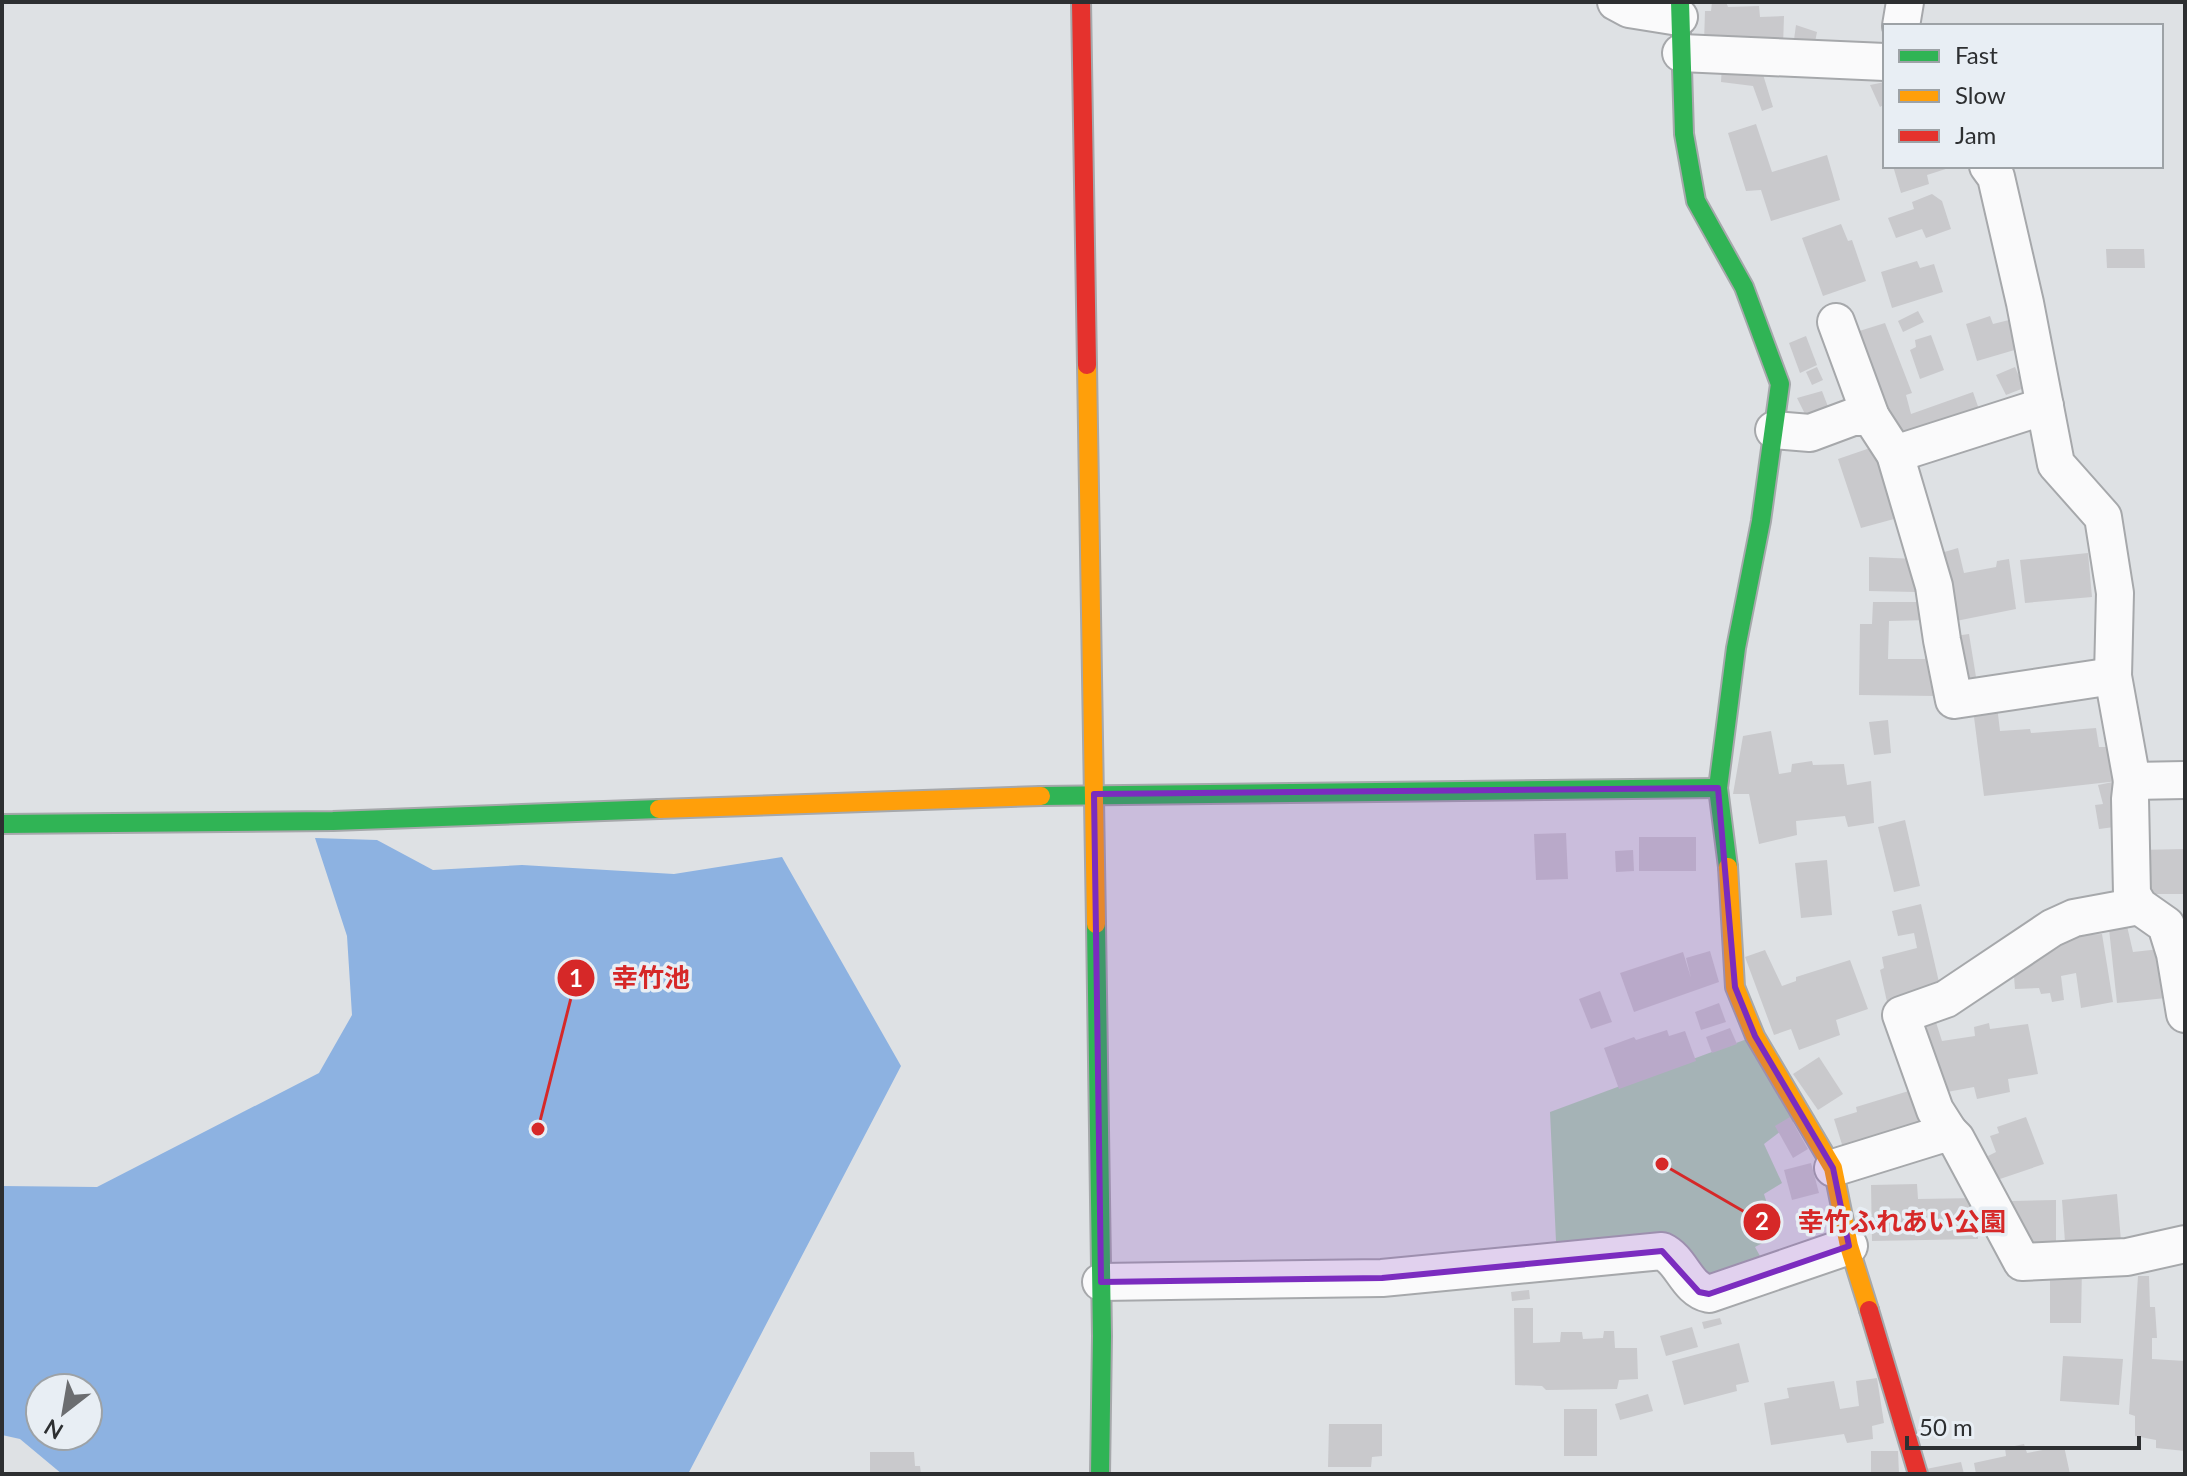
<svg xmlns="http://www.w3.org/2000/svg" width="2187" height="1476" viewBox="0 0 2187 1476" font-family="Lato,'Noto Sans JP',sans-serif">
	<style>
		.green { fill: #b0d5b5 }
		.water { fill: #8db2e1; fill-rule: evenodd }
		.building { fill: #c9c9cc }
		.lines { fill: none; stroke-linecap: round; stroke-linejoin: round }
		.street-casing { stroke: #a6a8ab; stroke-width: 40 }
		.fast-casing { stroke: #a6a8ab; stroke-width: 22 }
		.slow-casing { stroke: #a6a8ab; stroke-width: 22 }
		.jam-casing { stroke: #a6a8ab; stroke-width: 22 }
		.street { stroke: #fafafb; stroke-width: 36 }
		.fast { stroke: #30b455; stroke-width: 18 }
		.slow { stroke: #ff9f0a; stroke-width: 18 }
		.jam { stroke: #e5322d; stroke-width: 18 }
		.marked { fill: #7b2cbf; fill-opacity: 0.2; stroke: #7b2cbf; stroke-width: 6; stroke-linejoin: round }
		.leader { fill: none; stroke: #d62828; stroke-width: 3 }
		.callout-dot { fill: #d62828; stroke: #e8eef4; stroke-width: 3 }
		.mark-label { font-size: 24px; text-anchor: middle; font-weight: bold; fill: #fff }
		.callout-label { font-size: 26px; text-anchor: middle; font-weight: bold; fill: #d62828; stroke: #e8eef4; stroke-width: 7; stroke-linejoin: round; paint-order: stroke }
	</style>
	<rect width="100%" height="100%" fill="#dee1e4"/>
	<polygon class="green" points="1755,1036 1802,1115 1764,1144 1782,1183 1764,1194 1777,1235 1755,1247 1770,1274 1699,1292 1662,1251 1557,1263 1550,1112"/>
	<path class="water" d="M315,838L377,840L433,870L522,865L674,874L782,857L901,1066L688,1474H62L20,1439L2,1435V1186L97,1187L319,1073L352,1015L347,936ZM40,1388H88V1436H40Z"/>
	<g class="building">
		<polygon points="1712,2 1726,2 1728,7 1759,6 1760,17 1784,16 1783,46 1704,43 1705,11 1711,11"/>
		<polygon points="1796,25 1817,32 1813,52 1793,47"/>
		<polygon points="1722,65 1761,68 1773,107 1762,111 1753,86 1721,82"/>
		<polygon points="1885,82 1885,104 1880,107 1870,85"/>
		<polygon points="1756,124 1772,172 1827,155 1840,200 1771,221 1761,190 1746,191 1728,133"/>
		<polygon points="1893,166 1952,166 1952,167 1927,175 1929,184 1901,193"/>
		<polygon points="1932,194 1942,201 1951,229 1926,238 1922,229 1896,238 1888,218 1914,209 1912,202"/>
		<polygon points="1841,224 1848,241 1852,240 1866,281 1823,296 1802,238"/>
		<polygon points="2106,249 2144,249 2145,268 2107,268"/>
		<polygon points="1917,261 1920,268 1934,264 1943,292 1892,308 1881,272"/>
		<polygon points="1918,311 1924,322 1903,332 1898,321"/>
		<polygon points="1990,316 1993,324 2009,320 2018,349 1977,361 1966,324"/>
		<polygon points="1885,323 1912,393 1906,395 1911,414 1973,392 1983,421 1898,441 1853,333"/>
		<polygon points="1931,335 1944,370 1920,379 1910,350 1916,347 1915,340"/>
		<polygon points="1806,336 1817,365 1800,373 1789,343"/>
		<polygon points="1817,367 1823,380 1812,385 1806,372"/>
		<polygon points="2015,367 2024,388 2006,395 1996,375"/>
		<polygon points="1822,391 1832,417 1811,426 1797,398"/>
		<polygon points="1873,447 1905,516 1861,528 1838,459"/>
		<polygon points="1958,548 1964,573 1996,567 1997,561 2009,559 2016,609 1951,622 1934,555"/>
		<polygon points="2088,553 2092,597 2025,603 2020,560"/>
		<polygon points="1869,557 1917,559 1916,592 1869,591"/>
		<polygon points="1873,602 1930,602 1929,620 1889,621 1888,659 1925,659 1925,653 1936,653 1936,696 1859,695 1860,624 1872,624"/>
		<polygon points="1969,634 1976,677 1956,680 1948,637"/>
		<polygon points="1997,706 2000,731 2030,729 2031,733 2096,728 2099,747 2106,747 2106,739 2116,739 2123,802 2110,804 2119,804 2122,826 2099,829 2095,805 2103,804 2098,785 2118,781 1984,796 1973,709"/>
		<polygon points="1888,720 1891,753 1874,755 1869,722"/>
		<polygon points="1771,731 1779,774 1791,772 1792,764 1812,761 1813,765 1844,764 1847,785 1871,781 1874,823 1848,827 1845,816 1796,821 1797,835 1759,844 1749,794 1733,794 1743,736"/>
		<polygon points="1905,820 1920,886 1894,892 1878,827"/>
		<polygon points="1566,833 1568,879 1536,880 1534,834"/>
		<rect x="1639" y="837" width="57" height="34"/>
		<polygon points="2185,849 2185,894 2140,894 2138,850"/>
		<polygon points="1633,850 1634,871 1616,872 1615,851"/>
		<polygon points="1827,860 1832,915 1801,918 1795,863"/>
		<polygon points="1921,904 1941,991 1889,1011 1880,970 1884,968 1882,957 1917,948 1914,933 1898,936 1892,911"/>
		<polygon points="2127,926 2133,952 2160,949 2166,998 2117,1003 2109,929"/>
		<polygon points="2086,928 2087,935 2102,934 2113,1002 2081,1008 2076,973 2061,976 2064,1000 2052,1002 2050,993 2041,994 2039,988 2015,989 2013,964 2038,959 2038,950"/>
		<polygon points="1765,950 1782,986 1796,981 1796,977 1850,960 1868,1009 1836,1020 1840,1035 1799,1050 1791,1029 1774,1035 1745,957"/>
		<polygon points="1710,951 1719,982 1634,1012 1620,973 1683,952 1691,978 1686,958"/>
		<polygon points="1600,991 1612,1022 1591,1029 1579,999"/>
		<polygon points="1719,1003 1726,1022 1701,1030 1695,1012"/>
		<polygon points="1932,1010 1942,1041 1975,1036 1974,1027 1989,1023 1990,1029 2028,1024 2038,1074 2008,1079 2010,1092 1977,1099 1974,1087 1931,1095 1911,1017"/>
		<polygon points="1730,1028 1737,1044 1712,1053 1706,1037"/>
		<polygon points="1667,1030 1669,1036 1685,1031 1696,1061 1619,1089 1604,1048 1634,1037 1636,1040"/>
		<polygon points="1819,1057 1843,1094 1818,1110 1793,1074"/>
		<polygon points="1912,1090 1924,1130 1845,1154 1834,1119 1857,1112 1856,1107"/>
		<polygon points="1790,1117 1808,1149 1793,1158 1775,1126"/>
		<polygon points="2026,1117 2044,1164 1997,1180 1988,1156 1996,1152 1990,1136 1999,1133 1997,1127"/>
		<polygon points="1811,1163 1819,1193 1792,1200 1784,1170"/>
		<polygon points="1917,1184 1918,1199 1977,1198 1978,1239 1872,1241 1871,1185"/>
		<polygon points="2117,1194 2122,1253 2066,1256 2062,1200"/>
		<polygon points="2056,1200 2056,1247 2021,1248 2013,1230 2012,1201"/>
		<polygon points="2082,1266 2081,1323 2050,1323 2050,1267"/>
		<polygon points="2138,1276 2149,1276 2150,1307 2155,1307 2157,1338 2152,1338 2152,1359 2185,1361 2185,1451 2156,1448 2156,1440 2135,1436 2135,1416 2129,1414"/>
		<polygon points="1529,1290 1530,1299 1512,1301 1511,1292"/>
		<polygon points="1514,1308 1533,1308 1533,1343 1560,1342 1561,1332 1582,1332 1583,1339 1603,1338 1604,1331 1614,1331 1615,1348 1637,1348 1638,1379 1619,1380 1617,1389 1546,1390 1542,1386 1515,1385"/>
		<polygon points="1720,1318 1722,1324 1704,1329 1702,1322"/>
		<polygon points="1692,1327 1698,1347 1666,1356 1660,1336"/>
		<polygon points="1739,1343 1749,1382 1736,1385 1737,1391 1684,1405 1672,1361"/>
		<polygon points="2063,1356 2123,1359 2119,1405 2060,1401"/>
		<polygon points="1877,1378 1884,1423 1872,1426 1873,1439 1847,1443 1844,1434 1771,1445 1764,1403 1789,1398 1787,1388 1834,1381 1840,1409 1859,1406 1856,1381"/>
		<polygon points="1648,1394 1653,1411 1620,1420 1615,1404"/>
		<rect x="1564" y="1409" width="33" height="47"/>
		<polygon points="1329,1424 1382,1424 1382,1456 1372,1457 1371,1467 1328,1467"/>
		<polygon points="2024,1444 2027,1453 2064,1446 2070,1474 1976,1474 1974,1463 2006,1456 2005,1448"/>
		<polygon points="1871,1451 1898,1451 1899,1474 1871,1474"/>
		<polygon points="870,1452 914,1452 915,1466 920,1466 921,1474 870,1474"/>
		<polygon points="1961,1462 1964,1474 1927,1474 1926,1469"/>
	</g>
	<g class="lines">
		<g class="street-casing">
			<g id="street">
				<polyline points="1616,2 1629,9 1679,17"/>
				<polyline points="1901,26 1905,2"/>
				<polyline points="1681,53 1885,62"/>
				<polyline points="1988,166 1996,177 2025,303 2056,464 2103,517 2115,593 2113,676 2132,781 2185,780"/>
				<polyline points="1836,322 1871,417 1895,454 1934,586 1942,640 1954,700 2113,676"/>
				<polyline points="1774,430 1810,433 1853,417 1871,417"/>
				<polyline points="1895,454 2045,406"/>
				<polyline points="2132,781 2130,799 2132,894 2139,906 2166,925 2175,954 2185,1014"/>
				<polyline points="1949,1132 1935,1110 1901,1015 1946,999 2052,928 2074,918 2139,906"/>
				<polyline points="1833,1168 1949,1132 1956,1139 2022,1262 2127,1257 2185,1244"/>
				<path d="M1101,1282L1382,1278L1662,1251C1682,1260 1686,1289 1709,1294L1849,1246"/>
			</g>
		</g>
		<g class="fast-casing">
			<g id="fast">
				<polyline points="1680,2 1684,134 1696,201 1744,287 1780,384 1761,521 1736,648 1718,788 1728,867"/>
				<polyline points="1041,796 1718,788"/>
				<polyline points="2,824 333,821 659,809"/>
				<polyline points="1096,924 1102,1336 1100,1474"/>
			</g>
		</g>
		<g class="slow-casing">
			<g id="slow">
				<polyline points="1087,365 1096,924"/>
				<polyline points="659,809 1041,796"/>
				<polyline points="1728,867 1735,987 1755,1036 1833,1168 1849,1246 1869,1310"/>
			</g>
		</g>
		<g class="jam-casing">
			<g id="jam">
				<polyline points="1081,2 1087,365"/>
				<polyline points="1869,1310 1918,1474"/>
			</g>
		</g>
		<use href="#street" class="street"/>
		<use href="#fast" class="fast"/>
		<use href="#slow" class="slow"/>
		<use href="#jam" class="jam"/>
	</g>
	<path class="marked" d="M1718,788L1735,987L1755,1036L1833,1168L1849,1246L1709,1294L1699,1292L1662,1251L1382,1278L1101,1282L1094,794Z"/>
	<path class="leader" d="M538 1129L576 978M1662 1164L1762 1222"/>
	<g class="callout-dot">
		<circle cx="538" cy="1129" r="8"/>
		<circle cx="1662" cy="1164" r="8"/>
		<circle cx="576" cy="978" r="20"/>
		<circle cx="1762" cy="1222" r="20"/>
	</g>
	<g class="mark-label">
		<text x="576" y="987">1</text>
		<text x="1762" y="1230">2</text>
	</g>
	<g class="callout-label">
		<text x="651" y="987">幸竹池</text>
		<text x="1902" y="1231">幸竹ふれあい公園</text>
	</g>
	<rect width="2187" height="1476" fill="none" stroke="#2d2f31" stroke-width="8"/>
	<rect x="1883" y="24" width="280" height="144" fill="#e8eef4" stroke="#9da2a6" stroke-width="2"/>
	<rect x="1899" y="50" width="40" height="12" fill="#30b455" stroke="#9da2a6" stroke-width="2"/>
	<text x="1955" y="64" font-size="24" fill="#2d2f31">Fast</text>
	<rect x="1899" y="90" width="40" height="12" fill="#ff9f0a" stroke="#9da2a6" stroke-width="2"/>
	<text x="1955" y="104" font-size="24" fill="#2d2f31">Slow</text>
	<rect x="1899" y="130" width="40" height="12" fill="#e5322d" stroke="#9da2a6" stroke-width="2"/>
	<text x="1955" y="144" font-size="24" fill="#2d2f31">Jam</text>
	<g transform="translate(64 1412) rotate(211)"><circle r="38" fill="#e8eef4" stroke="#9da2a6" stroke-width="2"/>
	<path d="M0-6L14 30L0 20L-14 30Z" fill="#6b6d70"/>
	<text y="-12" font-size="22" font-weight="bold" text-anchor="middle" fill="#2d2f31">N</text>
	</g>
	<path d="M1907 1436v12h232v-12" fill="none" stroke="#2d2f31" stroke-width="4"/>
	<text x="1919" y="1436" font-size="24" fill="#2d2f31" stroke="#e8eef4" stroke-width="6" paint-order="stroke">50 m</text>
</svg>
